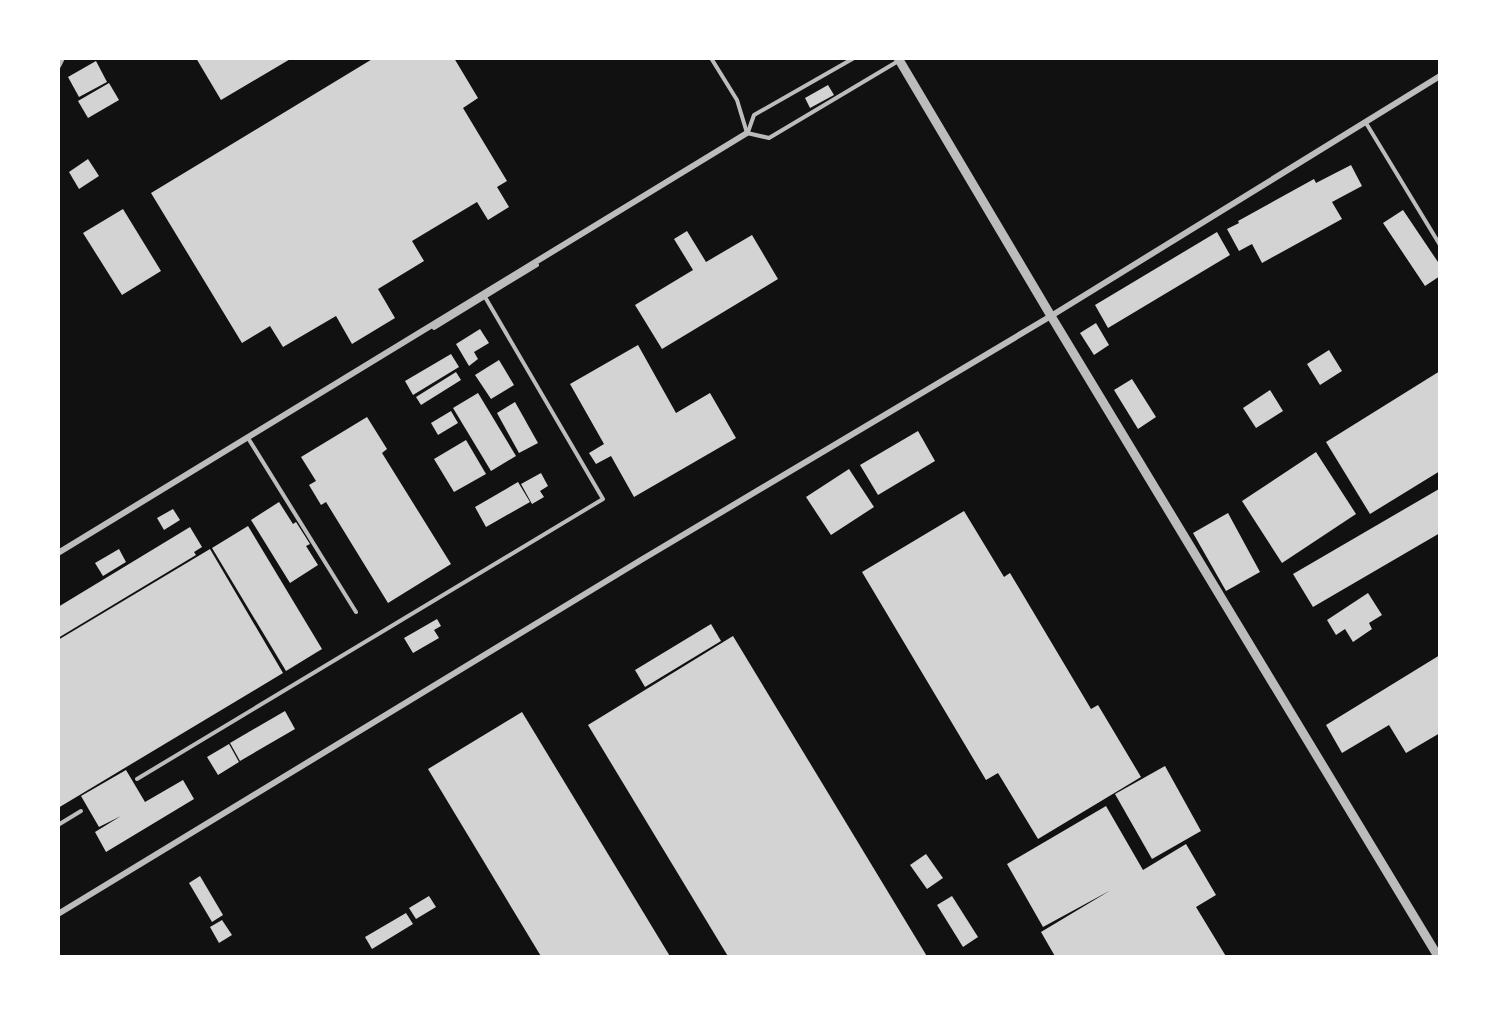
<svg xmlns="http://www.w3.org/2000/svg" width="1498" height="1015" viewBox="0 0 1498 1015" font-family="'Space Grotesk',sans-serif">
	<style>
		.building { fill: #d3d3d3 }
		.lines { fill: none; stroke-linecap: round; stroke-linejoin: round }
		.service { stroke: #bcbcbc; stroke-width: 4 }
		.minor { stroke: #bcbcbc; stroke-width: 6 }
		.tertiary { stroke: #bcbcbc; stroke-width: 9 }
	</style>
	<rect width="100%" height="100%" fill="#111"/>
	<g class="building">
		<polygon points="196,58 292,58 221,100"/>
		<polygon points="374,58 454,58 478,98 463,108 507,181 497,187 509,207 488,220 477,202 412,241 424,261 378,289 395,318 352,344 336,316 283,347 270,326 242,343 151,193"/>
		<polygon points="96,61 107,82 79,97 68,77"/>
		<polygon points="109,83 119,100 88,118 78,101"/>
		<polygon points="828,85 834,95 810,108 805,98"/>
		<polygon points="88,159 99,176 79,189 69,172"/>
		<polygon points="1351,165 1362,186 1332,202 1342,219 1262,263 1252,244 1239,251 1227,229 1239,223 1238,221 1314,179 1316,183"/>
		<polygon points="123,209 161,271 122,295 83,233"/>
		<polygon points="1403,210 1440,265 1440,276 1425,286 1383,223"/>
		<polygon points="687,231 706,262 752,235 778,279 662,349 635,305 693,270 674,239"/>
		<polygon points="1217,232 1230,255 1108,328 1095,305"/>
		<polygon points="1096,323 1109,345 1094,355 1080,333"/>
		<polygon points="480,329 489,343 474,352 478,359 469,366 456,344"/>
		<polygon points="638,345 676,413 710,393 736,438 634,497 611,456 596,464 589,453 604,444 570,384"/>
		<polygon points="1329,350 1342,371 1320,385 1307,364"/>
		<polygon points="451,354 459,367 413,395 405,381"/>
		<polygon points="499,360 514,385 491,399 475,375"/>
		<polygon points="1440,371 1440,471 1370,514 1326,442"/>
		<polygon points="456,372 461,380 421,405 416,397"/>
		<polygon points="1132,379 1156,417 1138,429 1114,390"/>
		<polygon points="1270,390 1283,411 1256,428 1243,408"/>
		<polygon points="478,393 516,456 491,471 453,408"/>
		<polygon points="515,402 538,443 519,453 497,413"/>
		<polygon points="451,411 458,423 438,435 431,423"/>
		<polygon points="367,417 387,449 382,453 451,564 388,603 326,502 321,505 309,485 316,481 301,457"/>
		<polygon points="918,431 935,461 878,495 860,465"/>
		<polygon points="466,440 486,474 454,492 434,459"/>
		<polygon points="1316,452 1356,514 1282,563 1242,501"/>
		<polygon points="849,469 874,507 831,535 806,497"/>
		<polygon points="541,473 548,486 540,491 544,497 532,504 521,484"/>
		<polygon points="518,482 530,502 486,527 475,507"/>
		<polygon points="1439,489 1440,533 1313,607 1293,574"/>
		<polygon points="279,502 293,524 296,522 310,544 306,546 318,565 290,583 251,520"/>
		<polygon points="173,509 180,520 164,530 157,518"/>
		<polygon points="964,511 1004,577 1010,573 1091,709 1098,705 1141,777 1038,839 998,773 986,780 862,572"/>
		<polygon points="1228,513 1260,572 1226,591 1193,533"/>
		<polygon points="248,526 322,649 286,671 212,548"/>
		<polygon points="190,527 202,547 194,552 196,555 58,638 58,607"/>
		<polygon points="119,549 126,562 103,576 95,563"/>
		<polygon points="210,549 283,673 58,808 58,640"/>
		<polygon points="1368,593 1382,615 1369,623 1372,629 1353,642 1345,629 1336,635 1327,620"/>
		<polygon points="437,619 441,626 434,630 439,638 413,653 404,638"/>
		<polygon points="711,624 721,641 645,687 635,670"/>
		<polygon points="733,636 928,958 729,958 588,725"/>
		<polygon points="1440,655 1440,733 1406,753 1389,725 1342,753 1326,725"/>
		<polygon points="285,711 295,729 240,761 230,743"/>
		<polygon points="522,712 671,958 542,958 428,769"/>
		<polygon points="229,744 239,762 218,775 207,757"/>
		<polygon points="1165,766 1201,831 1152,859 1115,794"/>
		<polygon points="126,770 145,802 183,780 194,799 106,852 95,832 121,816 99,827 81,796"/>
		<polygon points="1106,806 1143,870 1186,844 1216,895 1196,907 1227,958 1056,958 1041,932 1111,890 1043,927 1007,864"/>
		<polygon points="926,854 943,878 927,889 910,865"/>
		<polygon points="200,876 223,915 212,922 189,883"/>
		<polygon points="429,896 436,907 416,919 409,908"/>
		<polygon points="952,896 978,937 963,947 937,905"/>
		<polygon points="406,913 413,924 372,949 365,937"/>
		<polygon points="222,920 232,935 219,943 210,927"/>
	</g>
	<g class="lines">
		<g class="service">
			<polyline points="711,58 737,100 747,133 769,138 900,60"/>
			<polyline points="1366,123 1440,245"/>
			<polyline points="748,132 754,115 854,58"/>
			<polyline points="434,328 537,265"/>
			<polyline points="248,438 356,612"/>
			<polyline points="137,779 603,499 485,297"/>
			<polyline points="58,825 81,811"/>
		</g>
		<g class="minor">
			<polyline points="58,66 62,58"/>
			<polyline points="58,553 747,133"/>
			<polyline points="58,914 641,560 1051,316 1440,76"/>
		</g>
		<polyline class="tertiary" points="898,58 1051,316 1439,958"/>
	</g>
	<rect width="1498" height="1015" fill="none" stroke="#ffffff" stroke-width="120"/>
</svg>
